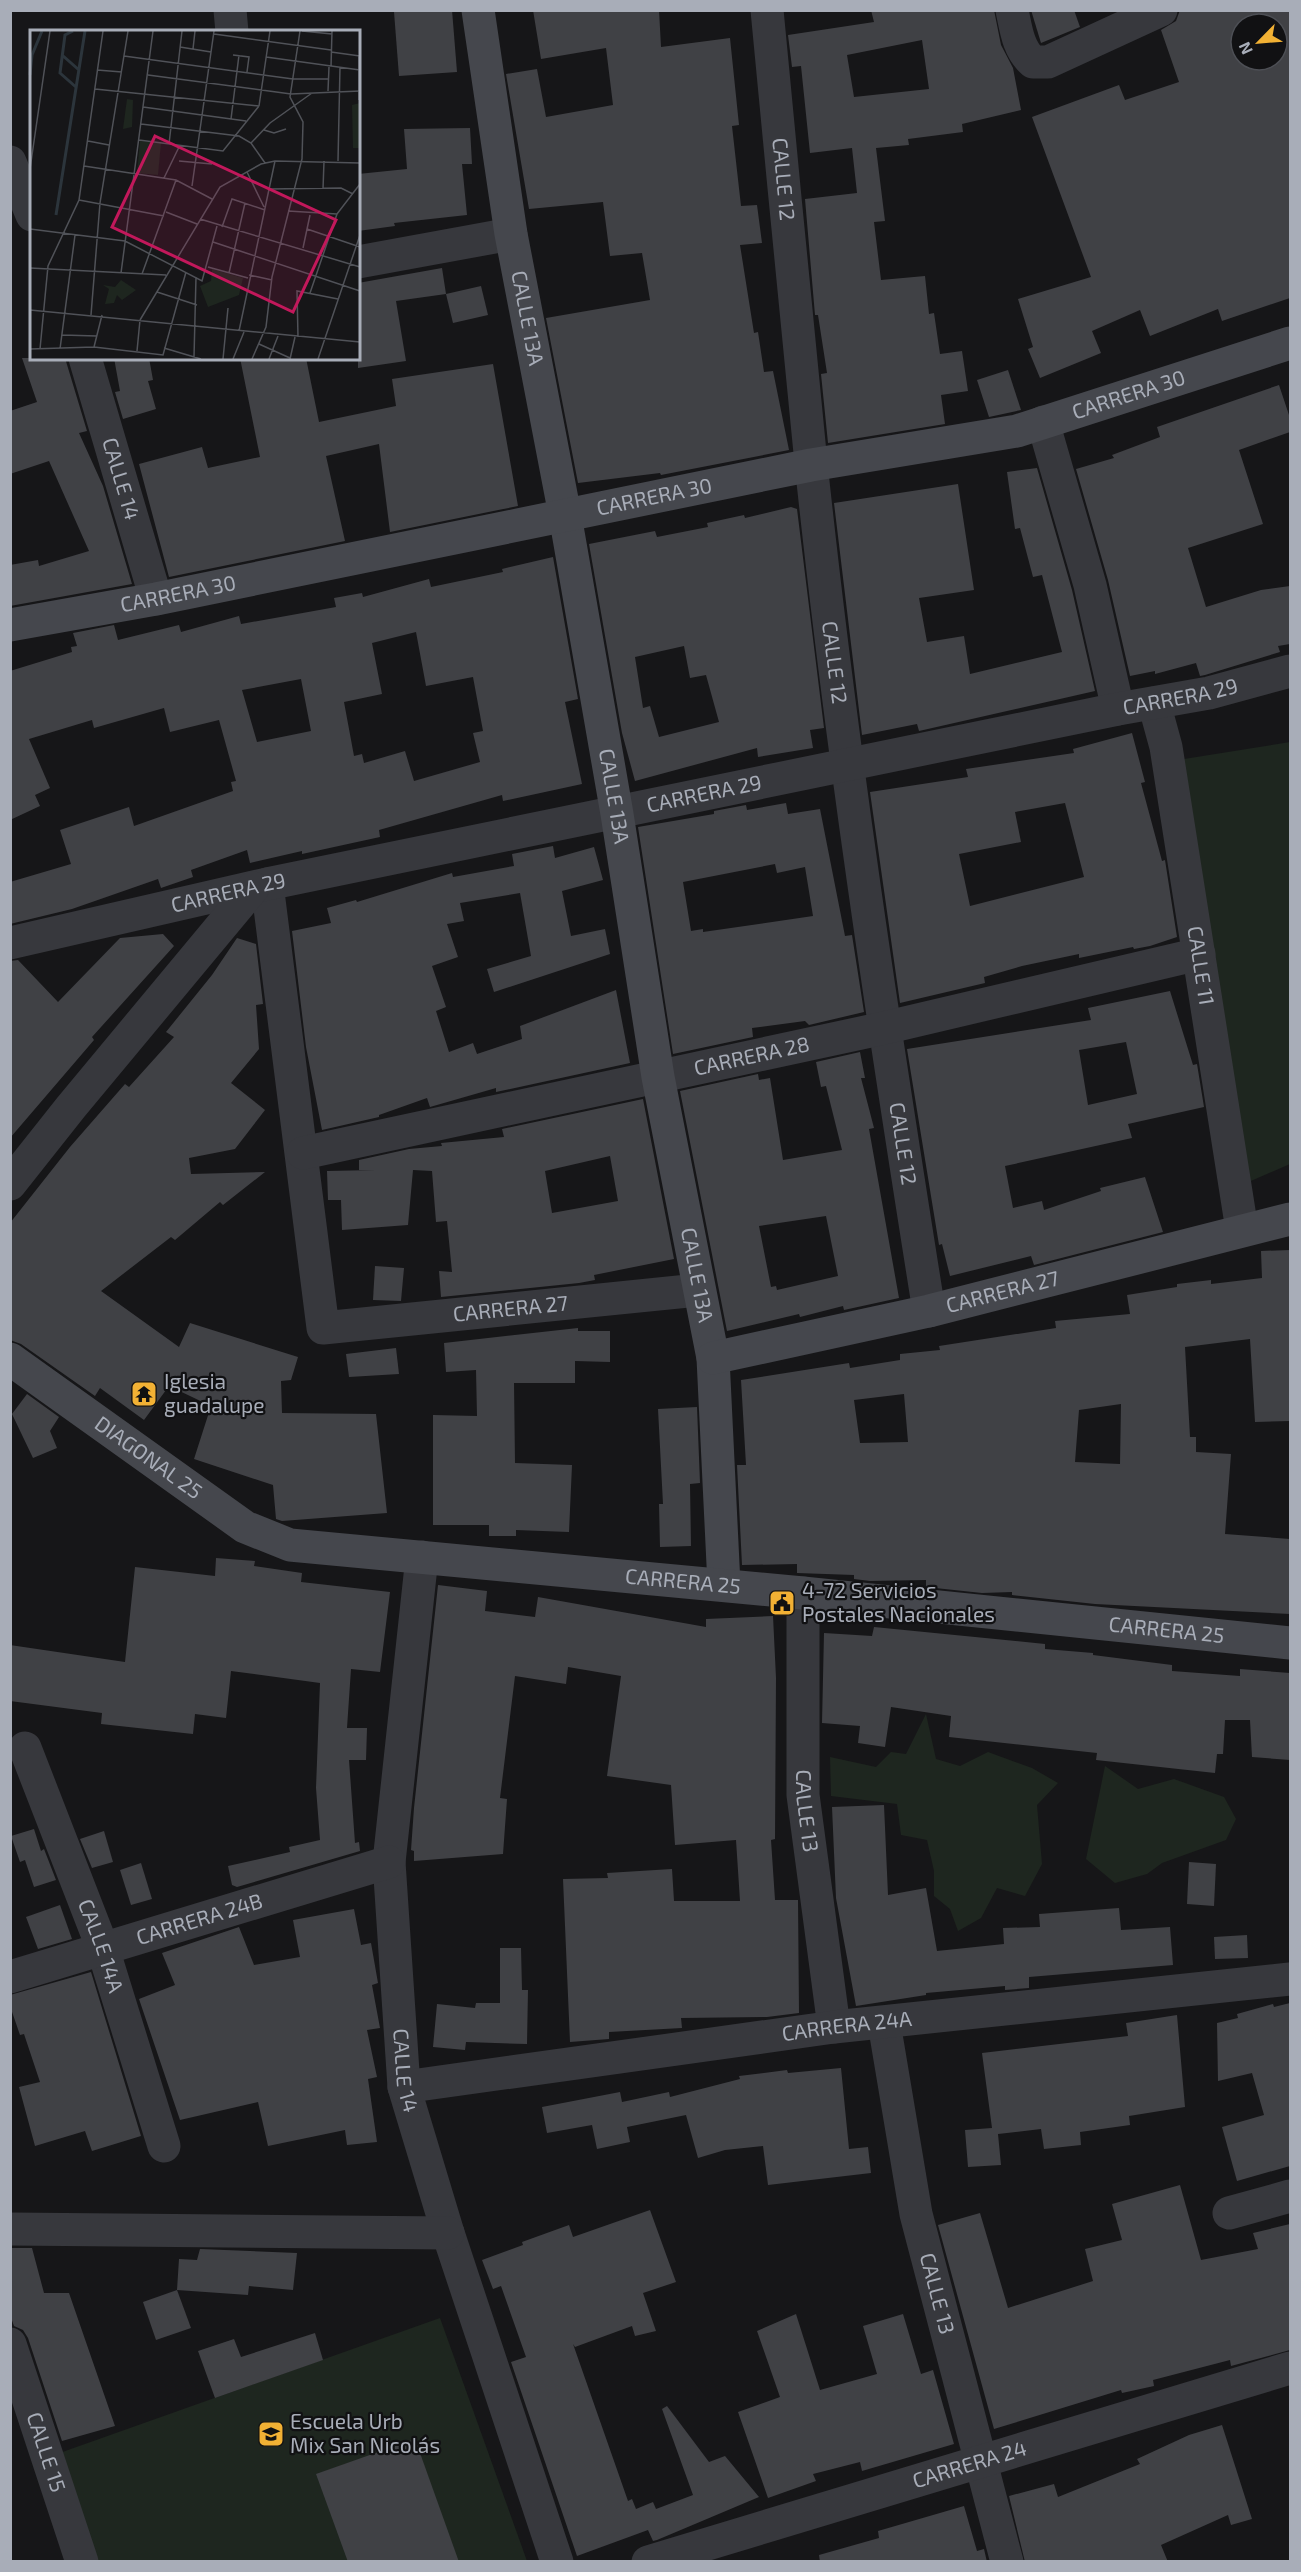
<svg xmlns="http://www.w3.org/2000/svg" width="1301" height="2572" viewBox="0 0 1301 2572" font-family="'Exo 2',sans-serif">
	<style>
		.green { fill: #1e261f }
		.building { fill: #404145; fill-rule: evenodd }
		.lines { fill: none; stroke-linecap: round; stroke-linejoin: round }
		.street { stroke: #37383d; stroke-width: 33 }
		.secondary { stroke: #45474d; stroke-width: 33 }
		.labels { text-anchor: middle; stroke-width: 4.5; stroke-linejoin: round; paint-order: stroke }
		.street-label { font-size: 21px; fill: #a8adb8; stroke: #111113 }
		.poi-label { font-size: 21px; fill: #a8adb8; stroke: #111113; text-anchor: start }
		.inset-river { fill: none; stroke: #2c353c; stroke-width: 3 }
		.inset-road { fill: none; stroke: #505258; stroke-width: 1.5 }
		.view { fill: #c2185b; fill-opacity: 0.15; stroke: #c2185b; stroke-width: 3 }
		.inset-edge { fill: none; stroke: #a8adb8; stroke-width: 3 }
	</style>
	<rect width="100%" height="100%" fill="#161618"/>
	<g class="green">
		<polygon points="1290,742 1290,1164 1244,1184 1184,759"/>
		<polygon points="926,1714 936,1759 960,1766 988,1752 1032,1768 1058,1783 1037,1805 1042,1864 1025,1896 997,1888 981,1918 958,1931 950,1909 934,1896 934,1871 927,1840 901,1835 897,1804 831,1796 830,1757 876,1767 891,1752 906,1754"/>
		<polygon points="1105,1766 1138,1789 1174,1779 1224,1797 1236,1819 1226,1840 1162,1863 1147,1874 1115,1883 1086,1859"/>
		<polygon points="440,2318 527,2561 92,2561 54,2455"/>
	</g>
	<g class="building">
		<polygon points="409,10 452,10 457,72 399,76 394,12"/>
		<polygon points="533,10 659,10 661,47 730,38 739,125 732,126 741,206 757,205 762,243 740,245 754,333 758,332 764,372 773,371 789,450 661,475 660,473 578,483 546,318 650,300 642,253 610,256 603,202 529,209 506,74 537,69 546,117 613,105 606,48 541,59"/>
		<path d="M871,10H994L1001,45L1013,68L1021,110L962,124L963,132L908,139L909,145L876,148L885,221L874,222L881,280L925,276L929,314L934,313L940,354L962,351L968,391L941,395L945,424L828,443L821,374L827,373L818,315H815L805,199L857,193L852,148L810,153L801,66L792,67L788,35L874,22ZM922,40L929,89L854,97L847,55Z"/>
		<polygon points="1031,10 1074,10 1080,27 1041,43"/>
		<path d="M1180,10H1290V298L1222,321L1218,309L1150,336L1140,310L1092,331L1101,353L1040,378L1028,349L1033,347L1018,299L1091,277L1032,117L1119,85L1125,100L1179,82L1161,30L1176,21ZM1241,24H1277V60H1241Z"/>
		<polygon points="470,128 472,164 462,164 467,215 394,223 395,226 358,231 358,174 407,169 404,129"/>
		<polygon points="442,268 446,294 396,301 406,361 358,368 358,283"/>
		<polygon points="481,286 488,315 453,323 446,294"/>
		<polygon points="22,358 65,358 87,431 79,433 103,486 132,584 10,606 10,565 38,560 39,566 89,551 49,461 10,474 10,411 37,402"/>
		<polygon points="114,358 149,358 153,380 148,381 156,409 123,419 115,392 120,391"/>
		<polygon points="240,358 306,358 319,422 396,406 392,379 493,364 518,506 390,532 379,444 326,456 345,541 169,577 139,464 202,447 208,468 260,457"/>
		<polygon points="1008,370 1021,410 989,417 977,380"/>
		<polygon points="1279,385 1290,418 1290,432 1239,450 1263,524 1188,548 1206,607 1261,590 1290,586 1290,644 1278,646 1280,652 1205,675 1200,676 1196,663 1155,674 1155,671 1130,676 1108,580 1076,469 1114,458 1112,455 1160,437 1157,427"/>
		<polygon points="1037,468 1072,590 1095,691 919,731 917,724 862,735 834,503 958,484 974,590 919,598 927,642 964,636 970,674 1062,652 1042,575 1033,577 1020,528 1015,529 1007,472"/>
		<path d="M791,507L797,509L824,728L810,730L813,748L758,757L757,748L635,781L622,733L589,544L655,531L657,537L708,527L707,523L744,515L745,518ZM684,646L690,678L706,675L719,722L659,737L650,706L643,708L635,657Z"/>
		<path d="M553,557L578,699L565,702L582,784L503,801L502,795L379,830L380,837L302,854V851L250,863L247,850L191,870L193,877L161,888L158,879L72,909L10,924V882L71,864L60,830L129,807L134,826L233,791L231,782L236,781L219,720L170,732L164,708L94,728L92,720L29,739L50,788L35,795L40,806L10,820V671L72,652L71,647L77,646L73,633L114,625L118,640L179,625L181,632L239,616L241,624L336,607L334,598L362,593L363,597L429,579L431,587L503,572L502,569ZM416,632L426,686L473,677L483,731L473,733L480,762L414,781L405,751L364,763L362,754L354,756L344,702L382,694L372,643ZM301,679L311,731L257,742L242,690Z"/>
		<path d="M1132,733L1145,782L1141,783L1162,861L1165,860L1177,937L1150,946L1134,949L1133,947L1079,958V954L1022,966L984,977L985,983L900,1003L870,792L968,777L966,769L1074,753L1073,749ZM1065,803L1084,877L970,906L959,854L1021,842L1015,812Z"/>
		<path d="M786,803L788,814L820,809L845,936L852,935L864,1012L809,1025L805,1021L752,1028L753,1037L673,1054L638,827L714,814V811L746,805L747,810ZM775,864L777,873L805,867L813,916L703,932V929L691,931L683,882Z"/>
		<polygon points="553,846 555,858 594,847 603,880 562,891 571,936 605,929 610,954 494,992 487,969 531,956 520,893 460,903 464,921 447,924 458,957 432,966 446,1007 436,1011 449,1052 473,1043 477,1054 522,1039 520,1026 616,990 630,1063 496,1092 496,1088 430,1107 427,1098 379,1115 379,1117 322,1130 306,1047 292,931 331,923 327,908 356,900 357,902 452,873 453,877 514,866 512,854"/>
		<polygon points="163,934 174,946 92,1037 94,1040 10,1138 10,961 18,960 58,1002 120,938"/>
		<polygon points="237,938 256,944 263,1004 256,1005 259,1049 231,1083 265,1110 235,1149 189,1158 191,1174 265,1172 223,1205 220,1202 175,1240 171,1237 101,1291 179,1347 190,1323 298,1357 291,1380 281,1381 282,1413 376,1414 387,1513 282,1521 276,1519 273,1485 194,1459 211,1406 169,1386 144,1420 100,1388 95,1396 21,1344 10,1340 10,1223 70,1147 125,1084 129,1087 174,1037 166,1032 212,975"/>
		<path d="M1170,991L1193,1065L1197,1064L1204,1107L1128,1124L1132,1138L1005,1166L1013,1208L1042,1201L1044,1210L1101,1191L1100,1188L1145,1177L1163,1232L1034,1265L1031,1256L950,1276L942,1244L939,1245L907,1049L1091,1020L1088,1008ZM1126,1042L1137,1094L1088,1105L1079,1050Z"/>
		<path d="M860,1052L865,1078H861L874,1128L869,1129L899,1298L844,1310L843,1306L800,1317L799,1314L727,1331L680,1091L758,1074L759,1080L770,1078L783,1160L842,1150L826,1086L821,1087L816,1062ZM826,1216L838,1276L777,1290L776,1286L771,1287L759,1226Z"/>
		<path d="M643,1099L674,1259L594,1275L595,1280L579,1283L441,1297L439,1271L452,1272L447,1221L436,1222L432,1171L413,1170L408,1225L342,1230L341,1200H328L327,1171L376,1170H359V1160L409,1149L442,1146L441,1143L504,1137L502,1129ZM610,1156L618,1201L552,1213L545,1171Z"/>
		<path d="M1290,1250V1421L1255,1422L1250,1339L1185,1347L1190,1437H1196V1452L1231,1454L1225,1534L1290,1539V1614L1095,1604L1012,1595V1592L982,1593L926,1587V1580L870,1581L854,1579V1575L797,1573V1564L742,1565L737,1465H746L741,1380L849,1363L850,1368L900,1360V1354L940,1350L939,1346L1056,1328L1055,1321L1130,1314L1127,1295L1177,1287V1284L1211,1280V1284L1262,1278L1261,1251ZM904,1394L908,1442L860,1443L854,1400ZM1121,1404L1120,1464L1075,1462L1079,1410Z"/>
		<polygon points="375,1266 404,1268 401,1301 373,1300"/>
		<polygon points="578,1328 578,1331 610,1331 610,1362 575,1361 575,1383 514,1383 515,1463 572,1465 569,1532 516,1530 516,1536 489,1536 489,1525 433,1525 433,1415 477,1416 476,1370 446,1372 444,1343"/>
		<polygon points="396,1348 399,1374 349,1377 346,1354"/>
		<polygon points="27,1394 59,1417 50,1431 57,1448 33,1458 12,1414"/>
		<polygon points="697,1407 700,1483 690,1484 691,1546 660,1547 659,1504 663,1504 658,1409"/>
		<polygon points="216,1558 255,1561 254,1566 302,1573 301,1582 390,1592 380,1672 351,1669 347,1728 367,1728 366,1760 349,1760 355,1843 359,1842 360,1851 237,1887 232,1885 228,1866 290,1852 289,1847 320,1840 316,1788 320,1683 231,1671 226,1718 195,1714 193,1734 101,1724 102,1713 10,1701 10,1645 125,1662 135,1567 215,1576"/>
		<polygon points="438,1585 487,1591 485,1611 535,1617 538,1597 706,1627 706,1619 773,1616 776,1678 775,1839 771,1840 775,1900 798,1900 799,2013 767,2017 681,2018 682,2028 609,2032 609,2039 570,2042 563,1879 608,1878 607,1873 672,1869 674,1901 740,1901 736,1840 675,1845 671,1785 607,1776 621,1676 568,1667 566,1684 515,1676 500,1798 507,1799 503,1854 414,1861 414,1851 411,1850 414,1808"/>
		<polygon points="874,1627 1045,1644 1045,1649 1093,1653 1093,1655 1172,1665 1172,1671 1240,1676 1240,1669 1290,1673 1290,1760 1252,1757 1250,1720 1225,1720 1223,1754 1217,1754 1215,1773 1096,1760 1097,1753 949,1737 951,1716 891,1707 885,1747 858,1743 860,1726 822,1723 824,1633 872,1636"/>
		<polygon points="884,1805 888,1895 926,1888 937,1951 1004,1944 1003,1928 1040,1927 1039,1914 1119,1908 1121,1930 1170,1927 1173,1965 1029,1977 1029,1988 1005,1990 1005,1986 926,1993 926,1995 856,2006 836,1898 832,1807"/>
		<polygon points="34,1829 41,1851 44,1849 56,1880 34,1887 25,1860 20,1862 11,1836"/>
		<polygon points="104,1831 113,1862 92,1868 80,1839"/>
		<polygon points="1189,1862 1216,1864 1214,1906 1187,1904"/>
		<polygon points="141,1863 152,1899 131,1905 120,1870"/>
		<polygon points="60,1905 72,1939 38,1949 26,1917"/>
		<polygon points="354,1909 361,1945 371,1943 378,1983 372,1985 380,2028 367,2030 377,2077 368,2079 377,2142 347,2145 345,2130 268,2146 258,2102 180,2120 139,1999 175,1985 162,1953 239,1927 254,1965 300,1957 293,1920"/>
		<polygon points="1247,1935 1248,1958 1215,1959 1214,1937"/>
		<polygon points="500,1948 521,1948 522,1990 528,1990 527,2044 466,2042 465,2050 433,2047 437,2004 475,2008 476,2003 500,2003"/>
		<polygon points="91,1972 141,2136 92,2151 85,2131 35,2146 19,2087 40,2082 24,2034 20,2035 10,2006 10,1995"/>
		<polygon points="1290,2003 1290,2166 1237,2181 1222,2127 1264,2115 1252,2073 1218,2081 1217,2023 1238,2018 1237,2014 1273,2004 1274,2007"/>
		<polygon points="1177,2015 1185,2107 1129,2116 1130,2125 1080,2132 1081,2145 1044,2149 1041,2129 998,2134 1001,2165 968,2167 965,2130 992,2128 982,2053 1128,2036 1126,2023"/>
		<polygon points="841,2068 849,2149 868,2147 871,2173 768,2185 763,2146 725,2150 698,2158 686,2115 627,2127 630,2142 597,2149 592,2125 547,2133 542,2107 620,2092 622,2102 669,2092 670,2097 740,2079 739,2076 787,2070 788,2073"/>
		<polygon points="1180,2185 1201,2260 1258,2249 1253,2233 1290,2224 1290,2350 1231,2366 1230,2360 1153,2380 1154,2386 1122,2393 1121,2390 994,2429 938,2225 980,2213 1008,2308 1093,2281 1085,2249 1122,2240 1112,2204"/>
		<polygon points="650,2210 676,2282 643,2293 656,2331 635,2336 632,2326 575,2347 573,2344 628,2501 632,2499 636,2509 653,2502 656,2509 693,2495 662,2409 667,2406 709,2462 725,2456 759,2497 657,2540 653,2541 648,2530 577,2556 511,2362 526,2357 501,2286 493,2289 482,2260 523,2245 522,2242 569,2225 573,2237"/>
		<polygon points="10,2248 32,2248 44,2293 69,2293 115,2426 62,2441 28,2338 23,2330 14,2326 10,2315"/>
		<polygon points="200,2249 297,2253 293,2290 249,2286 248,2295 177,2290 179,2259 197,2260"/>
		<polygon points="177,2290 191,2328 156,2340 143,2302"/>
		<polygon points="796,2314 820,2390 877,2374 863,2326 903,2314 921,2374 933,2370 954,2444 862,2471 860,2462 813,2474 816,2481 768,2498 738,2412 780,2397 757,2331"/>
		<polygon points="315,2333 323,2360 215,2398 198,2351 234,2339 241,2357"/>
		<polygon points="1222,2425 1252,2519 1231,2525 1228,2515 1161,2545 1168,2562 1025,2562 1009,2496 1054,2484 1058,2497 1140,2464 1137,2459 1189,2435"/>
		<polygon points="415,2439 459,2562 348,2562 316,2474"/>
		<polygon points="964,2506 977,2551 984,2549 987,2562 820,2562 819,2555 879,2538 878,2531"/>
	</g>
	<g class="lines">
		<g class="street">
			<polyline points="230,10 232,32"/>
			<path id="s1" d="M767,10C782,161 795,312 811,463C841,747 884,1029 929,1311"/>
			<path d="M1012,10C1016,29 1018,49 1033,62H1048L1161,10"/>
			<polyline points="10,162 32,215"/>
			<polyline points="358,262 511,234"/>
			<path id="s2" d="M85,358L156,599"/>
			<polyline points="1043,422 1090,585 1118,709"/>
			<path id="s3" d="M1154,703L1166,747L1242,1230"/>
			<path id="s4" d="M267,884L323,1328L698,1290"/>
			<path id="s5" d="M10,943L267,884L1118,709L1209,693L1290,671"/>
			<path id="s6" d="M303,1153L884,1028L1199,954"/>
			<polyline points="10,1184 71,1107 253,888"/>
			<path id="s7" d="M422,1557L389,1862L404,2087L448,2233L557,2562"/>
			<path id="s8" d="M803,1593V1795L834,2027"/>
			<path id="s9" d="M25,1748L103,1949L164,2146"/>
			<path id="s10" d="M10,1977L389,1862"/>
			<path id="s11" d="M884,2023L916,2214L1007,2562"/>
			<path id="s12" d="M404,2087L834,2027L1290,1979"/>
			<polyline points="1229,2213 1290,2196"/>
			<polyline points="10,2229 448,2233"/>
			<path id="s13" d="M10,2344L82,2562"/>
			<path id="s14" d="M648,2562L1290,2368"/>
		</g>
		<g class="secondary">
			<path id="s15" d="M478,10L511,234L565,515L617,814L658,1077L713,1358L724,1585"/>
			<path id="s16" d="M10,625L156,599L811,465L1017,431L1290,343"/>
			<path id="s17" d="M713,1358L929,1311L1290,1219"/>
			<path id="s18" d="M10,1359L245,1527L290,1545L803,1593L1290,1643"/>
		</g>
	</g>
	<defs>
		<g id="temple-square" transform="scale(1.35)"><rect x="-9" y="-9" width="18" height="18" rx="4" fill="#f2b134" stroke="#111113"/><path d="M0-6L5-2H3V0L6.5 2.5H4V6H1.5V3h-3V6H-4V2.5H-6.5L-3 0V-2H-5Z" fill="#111"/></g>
		<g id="civic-square" transform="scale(1.35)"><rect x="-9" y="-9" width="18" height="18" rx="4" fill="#f2b134" stroke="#111113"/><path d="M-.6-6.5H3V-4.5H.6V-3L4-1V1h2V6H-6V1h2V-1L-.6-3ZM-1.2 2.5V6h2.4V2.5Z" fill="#111"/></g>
		<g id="school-square" transform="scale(1.35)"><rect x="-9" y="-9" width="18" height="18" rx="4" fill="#f2b134" stroke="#111113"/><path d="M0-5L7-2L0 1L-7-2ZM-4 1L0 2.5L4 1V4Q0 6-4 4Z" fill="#111"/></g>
	</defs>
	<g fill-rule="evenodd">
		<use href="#temple-square" x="144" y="1394"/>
		<use href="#civic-square" x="782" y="1603"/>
		<use href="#school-square" x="271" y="2434"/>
	</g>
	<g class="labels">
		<g class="street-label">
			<text dy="7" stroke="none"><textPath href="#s1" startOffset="170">CALLE 12</textPath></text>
			<text dy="7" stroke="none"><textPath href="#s15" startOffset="312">CALLE 13A</textPath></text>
			<text dy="7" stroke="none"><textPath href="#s16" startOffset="1143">CARRERA 30</textPath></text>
			<text dy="7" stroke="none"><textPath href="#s2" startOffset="126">CALLE 14</textPath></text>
			<text dy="7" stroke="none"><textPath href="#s16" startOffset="657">CARRERA 30</textPath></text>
			<text dy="7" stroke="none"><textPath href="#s16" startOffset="171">CARRERA 30</textPath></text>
			<text dy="7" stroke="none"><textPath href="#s1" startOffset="656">CALLE 12</textPath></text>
			<text dy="7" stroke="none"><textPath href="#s5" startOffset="1196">CARRERA 29</textPath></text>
			<text dy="7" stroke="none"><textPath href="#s5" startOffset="710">CARRERA 29</textPath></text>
			<text dy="7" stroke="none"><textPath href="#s15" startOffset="798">CALLE 13A</textPath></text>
			<text dy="7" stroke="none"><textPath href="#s5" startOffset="224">CARRERA 29</textPath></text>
			<text dy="7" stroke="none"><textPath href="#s3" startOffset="267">CALLE 11</textPath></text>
			<text dy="7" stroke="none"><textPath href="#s6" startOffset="459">CARRERA 28</textPath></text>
			<text dy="7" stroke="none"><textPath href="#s1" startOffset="1142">CALLE 12</textPath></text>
			<text dy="7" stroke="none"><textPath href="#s15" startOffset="1284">CALLE 13A</textPath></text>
			<text dy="7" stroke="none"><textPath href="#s17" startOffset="297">CARRERA 27</textPath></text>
			<text dy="7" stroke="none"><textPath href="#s4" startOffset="636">CARRERA 27</textPath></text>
			<text dy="7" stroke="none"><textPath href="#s18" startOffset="170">DIAGONAL 25</textPath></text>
			<text dy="7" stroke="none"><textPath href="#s18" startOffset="732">CARRERA 25</textPath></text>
			<text dy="7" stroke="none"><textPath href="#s18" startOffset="1218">CARRERA 25</textPath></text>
			<text dy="7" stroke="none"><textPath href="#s8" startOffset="218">CALLE 13</textPath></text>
			<text dy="7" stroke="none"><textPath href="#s10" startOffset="198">CARRERA 24B</textPath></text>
			<text dy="7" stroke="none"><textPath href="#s9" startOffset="212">CALLE 14A</textPath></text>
			<text dy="7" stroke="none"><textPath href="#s12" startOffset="447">CARRERA 24A</textPath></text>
			<text dy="7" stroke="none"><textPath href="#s7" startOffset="516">CALLE 14</textPath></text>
			<text dy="7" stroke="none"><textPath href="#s11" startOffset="276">CALLE 13</textPath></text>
			<text dy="7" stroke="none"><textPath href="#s13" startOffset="114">CALLE 15</textPath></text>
			<text dy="7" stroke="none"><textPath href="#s14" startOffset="336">CARRERA 24</textPath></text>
		</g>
		<g class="poi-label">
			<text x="164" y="1389">Iglesia<tspan x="164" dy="24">guadalupe</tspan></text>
			<text x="802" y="1598">4-72 Servicios<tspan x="802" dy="24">Postales Nacionales</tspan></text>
			<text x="290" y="2429">Escuela Urb<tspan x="290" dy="24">Mix San Nicolás</tspan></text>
		</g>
	</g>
	<g transform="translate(30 30)">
		<rect width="330" height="330" fill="#161618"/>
		<path d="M97,69L103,70L102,97L93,99ZM330,73V118H323L322,75ZM110,111L131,113L128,145L107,143ZM182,239L213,248L209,265L178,277L170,256L181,251ZM91,250L106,260L92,270L87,265L84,273L75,274L79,259L73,255L85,257Z" fill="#1e261f"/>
		<path class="inset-river" d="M43,1L35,5L30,43L47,58M32,25L49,40M0,45L2,25L12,1M26,185L55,1"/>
		<path class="inset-road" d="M272,1L302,4M184,4L301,20M150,17L181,22M163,19L165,1M301,22L330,26M203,25L219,27L217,42M94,26L263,49H298M236,27L330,40M301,37L302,1M67,40L92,42M118,45L261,64L330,61M65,59L229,76M298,61L299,37M329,70V26M229,76L240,1M113,77L216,91M201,89L209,25M111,94L209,106L221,113L235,133M234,100L244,103L256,99M109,110L193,121L229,76M58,111L79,115M221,113L240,93L282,63M139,114L152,1M149,131L182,134M308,131L310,37M54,136L146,150L182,169M0,139L20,1M217,142L234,177M134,148L150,115M162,156L184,1M239,159L311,158L323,164M293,159L294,131M49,170L134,186M258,181L307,184L330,154M136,182L167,194M170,189L330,237M192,197L202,169L235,180M0,199L95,211L172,251L187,196M277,199L330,217M183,212L330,261M273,218L280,185M178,237L218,248M0,238L136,245M91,243L123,1M199,243L215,173M112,244L146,150M219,245L242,250M127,262L167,275M280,263L307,184M0,280L330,312M61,285L70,173L98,1M110,290L190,157L231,134L245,131L330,133M209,301L245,131M32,305L67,306M268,307L267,261L308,269M229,314L260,328M64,317L72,285M134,318L171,329M0,319L64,317L133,325L156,242M10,319L18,236L49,170L73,1M30,319L45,205M107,321L110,290M164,327L166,247M193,329L198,278M203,329L214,302M222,329L236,297L242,247L272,129L273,92L260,67L270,1M239,329L248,306M260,329L265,307M288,329L330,205"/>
		<path class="view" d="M125,106L306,190L263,282L82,197Z"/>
		<rect width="330" height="330" class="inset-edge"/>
	</g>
	<rect width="1301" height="2572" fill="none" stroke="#a8adb8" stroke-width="24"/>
	<g transform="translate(1259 42) rotate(245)"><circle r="28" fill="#111113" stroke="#4d4f55" stroke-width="1.5"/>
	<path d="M0-4.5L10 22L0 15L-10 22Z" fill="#f2b134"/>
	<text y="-9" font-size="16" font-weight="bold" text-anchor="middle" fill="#a8adb8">N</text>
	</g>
</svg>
